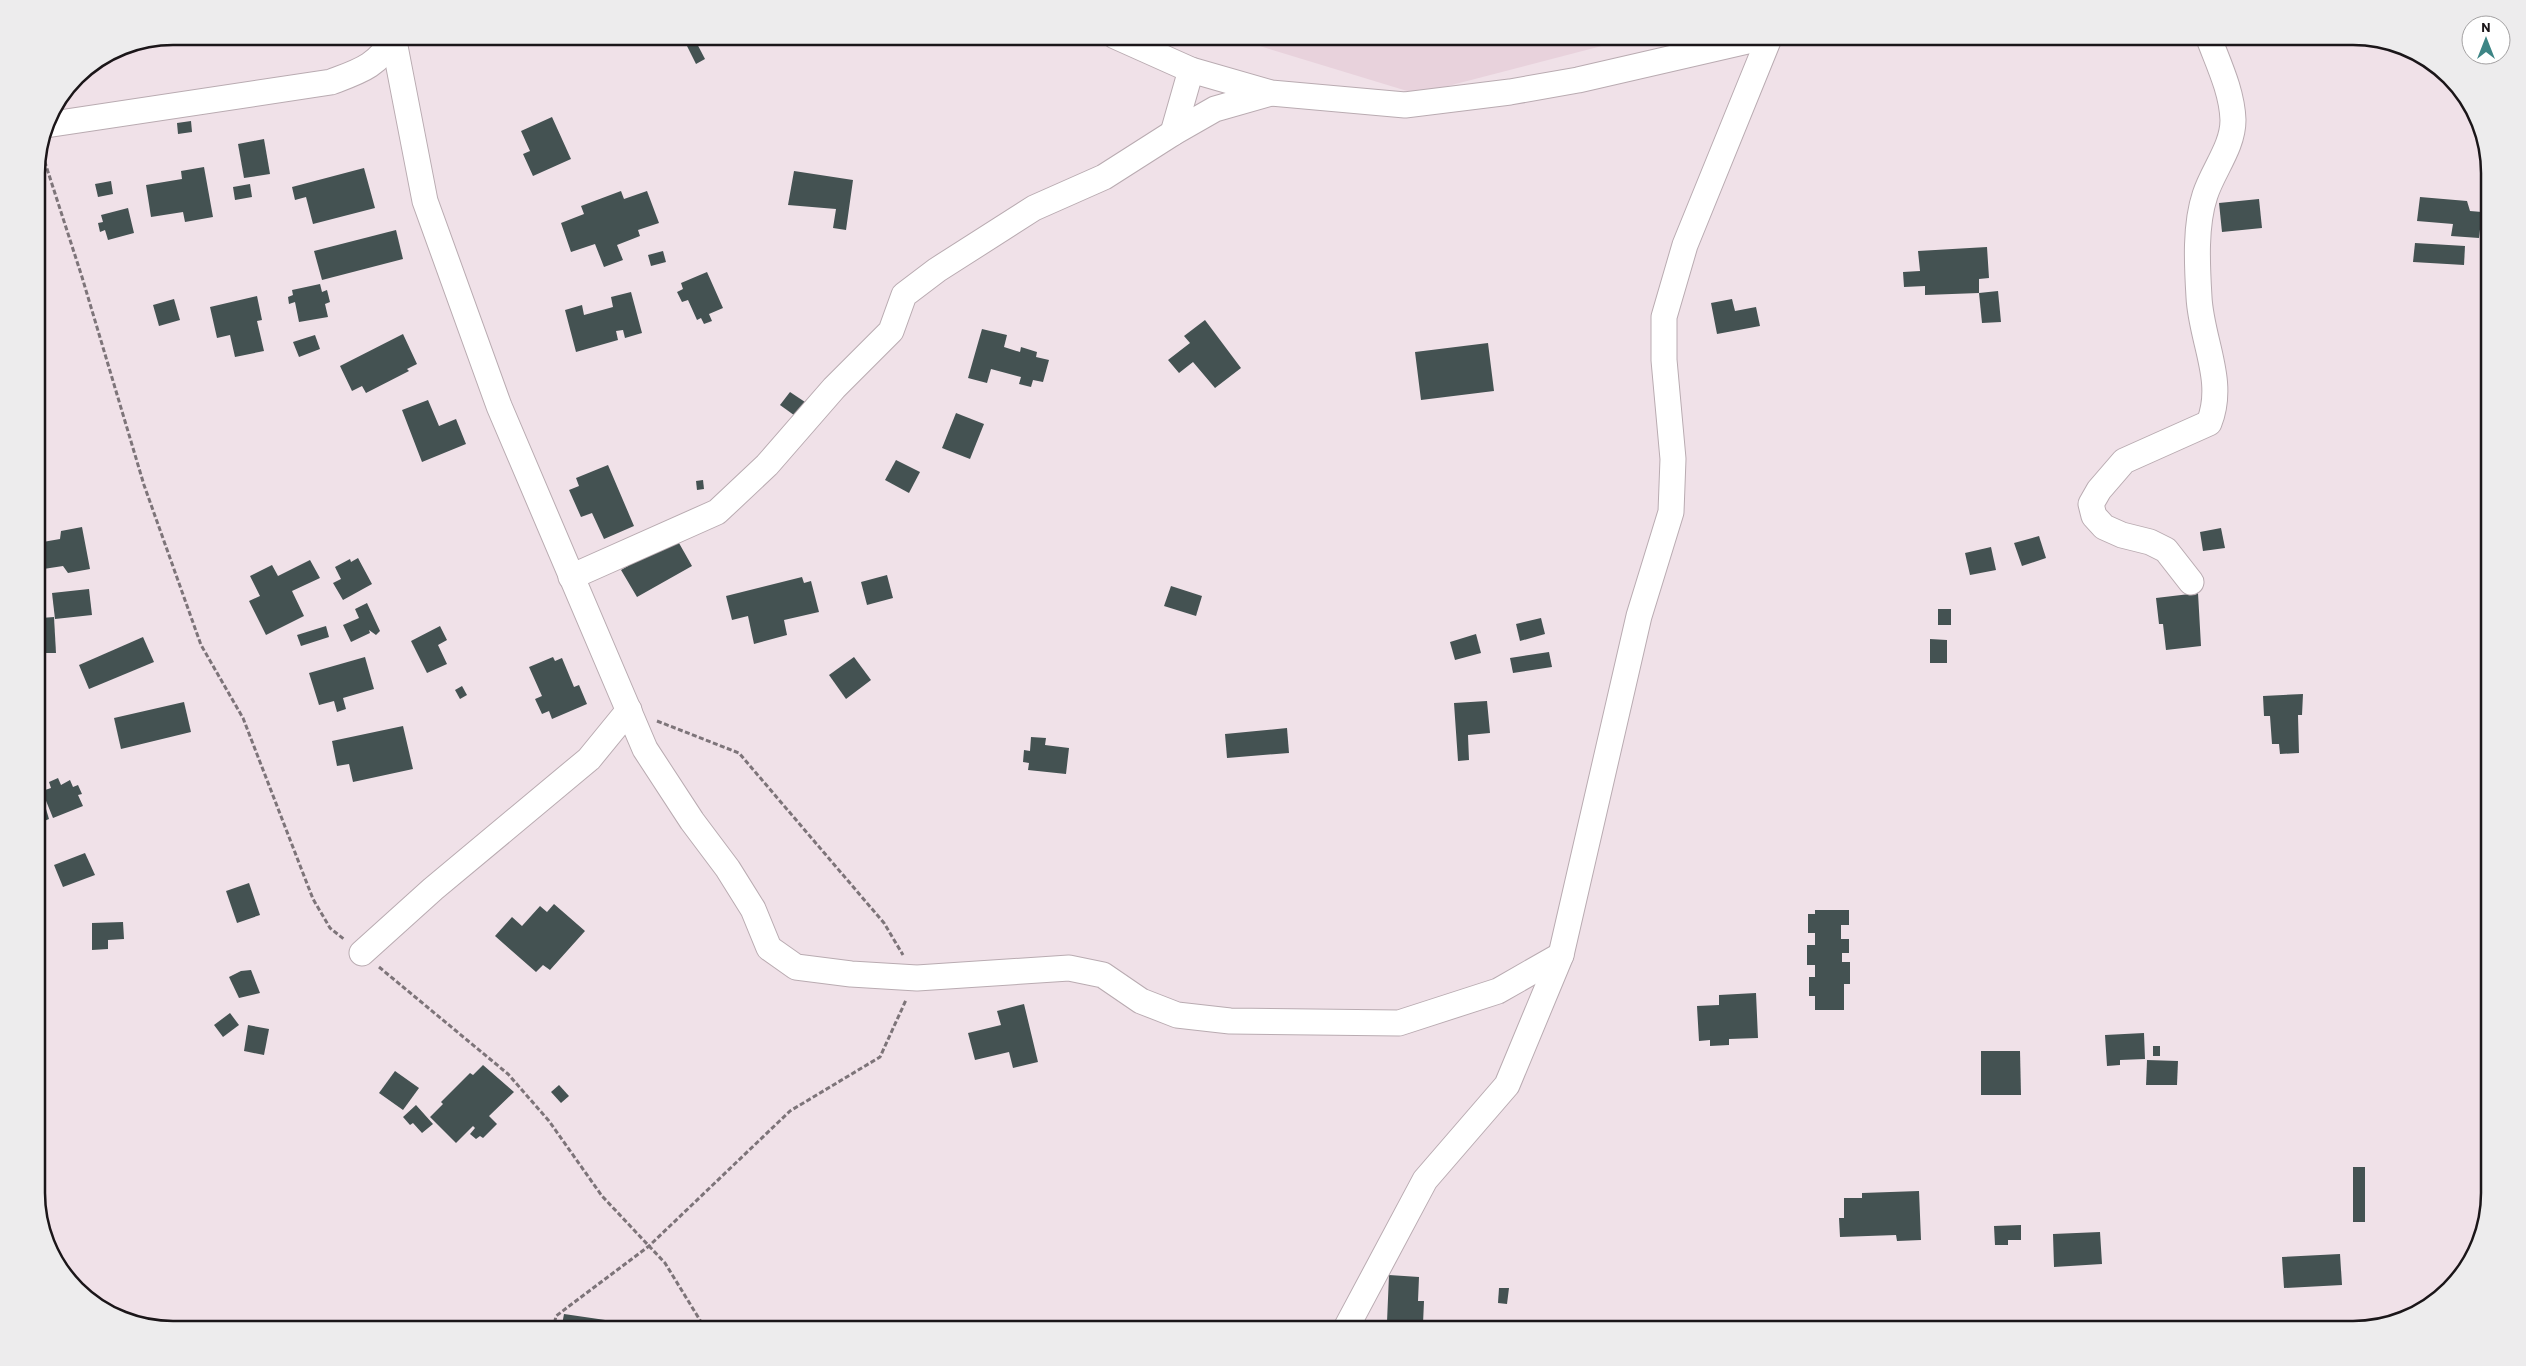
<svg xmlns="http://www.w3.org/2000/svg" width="2526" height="1366" viewBox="0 0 2526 1366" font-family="Barlow,sans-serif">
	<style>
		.built { fill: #e8d2dc }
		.building { fill: #445252 }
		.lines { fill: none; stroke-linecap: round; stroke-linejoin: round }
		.street-casing { stroke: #b9abb1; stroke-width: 27 }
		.path { stroke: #7d7479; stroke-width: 3; stroke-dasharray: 5 2.5; stroke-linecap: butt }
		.street { stroke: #fff; stroke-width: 25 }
		.rim { fill: none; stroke: #1b1619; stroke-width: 2.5 }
	</style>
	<rect width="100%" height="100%" fill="#f0e1e8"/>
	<polygon class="built" points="1227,36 1640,36 1417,94"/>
	<g class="building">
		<polygon points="693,36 705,59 696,64 684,40"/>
		<polygon points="552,117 571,159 533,176 523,154 530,151 521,131"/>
		<polygon points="191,121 192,132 178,134 177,123"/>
		<polygon points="264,139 270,174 244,178 238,144"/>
		<polygon points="204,167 213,217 185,222 183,212 151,217 146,185 182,179 181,171"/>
		<polygon points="364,168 375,208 313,224 306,197 295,200 292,187"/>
		<polygon points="794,171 853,180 846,230 833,228 836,209 788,205"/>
		<polygon points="111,181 113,194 98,197 95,184"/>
		<polygon points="250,184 252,197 235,200 233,187"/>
		<polygon points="621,191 624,199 647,191 659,223 638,230 640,236 617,245 623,260 604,267 595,244 571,252 561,223 584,214 581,206"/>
		<polygon points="2420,197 2467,201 2470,211 2482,212 2479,238 2451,236 2453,224 2417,221"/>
		<polygon points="2259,199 2262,228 2222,232 2219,203"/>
		<polygon points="128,208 134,233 108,240 105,230 100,232 98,223 103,222 101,215"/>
		<polygon points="396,230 403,259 322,280 314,251"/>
		<polygon points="2415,243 2465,246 2464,265 2413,262"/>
		<polygon points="1987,247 1989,278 1979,279 1979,293 1925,295 1925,286 1904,287 1903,272 1920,271 1918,251"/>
		<polygon points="663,251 666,262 651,266 648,255"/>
		<polygon points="707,272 723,308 709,314 712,321 704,324 701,318 697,320 688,300 682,302 677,292 683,289 681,283"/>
		<polygon points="320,284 322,292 327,290 330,302 325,304 328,317 299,322 295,302 289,304 288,297 293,295 292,290"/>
		<polygon points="1998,291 2001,322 1982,323 1979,293"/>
		<polygon points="631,292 642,333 625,338 623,330 616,331 618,340 576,352 565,310 582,305 584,315 613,307 611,297"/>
		<polygon points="257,296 262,320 257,321 264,351 235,357 230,335 217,338 210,307"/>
		<polygon points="174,299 180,320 159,326 153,305"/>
		<polygon points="1732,299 1735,311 1756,307 1760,326 1717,334 1711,303"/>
		<polygon points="1205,320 1241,368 1215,388 1193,362 1179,373 1168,360 1190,343 1184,336"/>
		<polygon points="982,329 1007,335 1004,347 1020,352 1021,347 1037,352 1036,357 1049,360 1043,382 1033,380 1031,387 1019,384 1021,377 991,369 987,383 968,378"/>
		<polygon points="403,334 417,364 407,369 409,371 366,393 362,386 352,391 340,366"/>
		<polygon points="315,335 320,349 299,357 293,342"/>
		<polygon points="1488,343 1494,391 1421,400 1415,352"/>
		<polygon points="790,392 811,406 798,418 780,405"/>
		<polygon points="428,400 439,426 456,419 466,444 422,462 402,410"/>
		<polygon points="956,413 984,424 970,459 942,448"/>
		<polygon points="896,460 920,472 909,493 885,480"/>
		<polygon points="608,465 634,526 604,539 592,513 581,517 569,490 579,486 576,478"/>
		<polygon points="703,480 704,489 697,490 696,481"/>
		<polygon points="82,527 90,569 68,573 63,566 37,570 37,543 60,539 61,531"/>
		<polygon points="2221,528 2225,548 2203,551 2200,532"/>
		<polygon points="675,536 692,566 637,597 621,570 628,566 626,564"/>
		<polygon points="2039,536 2046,558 2022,566 2014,543"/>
		<polygon points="1991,547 1996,570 1970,575 1965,553"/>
		<polygon points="358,558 372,584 343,600 333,583 341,579 335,567 350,559 351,562"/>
		<polygon points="310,560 320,578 292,591 304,616 266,635 249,601 260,596 250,576 272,565 278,576"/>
		<polygon points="887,575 893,598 867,605 861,582"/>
		<polygon points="802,577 804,583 811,581 819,612 784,620 787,635 754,644 748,616 732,620 726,596"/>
		<polygon points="1171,586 1202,596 1196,616 1164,606"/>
		<polygon points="89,589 92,615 55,619 52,593"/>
		<polygon points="2198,593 2201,646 2166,650 2163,624 2159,624 2156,598"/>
		<polygon points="367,603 380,631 376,635 369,630 370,633 351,642 343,625 359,618 355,609"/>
		<rect x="1938" y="609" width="13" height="16"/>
		<polygon points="54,617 56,653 43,653 41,618"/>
		<polygon points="1541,618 1545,634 1520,641 1516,624"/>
		<polygon points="326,626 329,637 301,646 297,635"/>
		<polygon points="440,626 447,640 438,645 447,664 427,673 411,641"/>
		<polygon points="1476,634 1481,653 1455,660 1450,642"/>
		<polygon points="143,637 154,662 89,689 79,665"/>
		<polygon points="1930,639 1947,640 1947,663 1930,663"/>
		<polygon points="1549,652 1552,667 1513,673 1510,658"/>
		<polygon points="365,657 374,689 343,698 346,709 337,712 334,701 319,705 309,673"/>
		<polygon points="553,657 555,661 562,658 574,687 579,685 587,704 552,719 549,711 542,714 535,699 542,696 529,667"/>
		<polygon points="854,657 871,680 846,699 829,675"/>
		<polygon points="462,686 467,695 460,699 455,690"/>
		<polygon points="2303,694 2302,715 2298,715 2299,753 2280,754 2279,744 2272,744 2270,716 2264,716 2263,696"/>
		<polygon points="37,701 45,721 37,725"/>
		<polygon points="1487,701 1490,733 1468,735 1469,760 1458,761 1454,703"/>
		<polygon points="184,702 191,732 121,749 114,718"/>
		<polygon points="403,726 413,769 353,782 349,764 337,766 332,741"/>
		<polygon points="1287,728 1289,753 1227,758 1225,734"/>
		<polygon points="1031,737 1046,738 1045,745 1069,748 1066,774 1028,770 1029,763 1023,762 1024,750 1030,751"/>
		<polygon points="58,778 61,785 70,780 73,787 78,785 82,794 78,795 83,806 53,818 42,791 51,788 49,782"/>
		<polygon points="46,809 49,819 37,824 37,813"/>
		<polygon points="85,853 95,875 63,887 54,865"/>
		<polygon points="249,883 260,915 237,923 226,891"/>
		<polygon points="554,904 585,931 550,970 543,965 536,972 495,936 512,917 522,926 540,906 547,912"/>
		<polygon points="1815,910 1849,910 1849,925 1841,925 1841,939 1849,939 1849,953 1842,953 1842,962 1850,962 1850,984 1844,984 1844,1010 1815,1010 1815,996 1809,996 1809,977 1815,977 1815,965 1807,965 1807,945 1815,945 1815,933 1808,933 1808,914 1815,914"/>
		<polygon points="123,922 124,939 108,940 108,949 92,950 92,923"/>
		<polygon points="251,970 260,993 239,998 229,977 241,971"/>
		<polygon points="1756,993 1758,1038 1729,1039 1729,1045 1710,1046 1710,1040 1699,1041 1697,1006 1719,1005 1719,995"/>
		<polygon points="1024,1004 1038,1062 1013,1068 1009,1052 975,1060 968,1033 1001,1025 997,1011"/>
		<polygon points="230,1013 239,1025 223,1037 214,1025"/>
		<polygon points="248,1025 269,1029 264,1055 244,1051"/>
		<polygon points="2144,1033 2145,1059 2120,1060 2120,1065 2107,1066 2105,1035"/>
		<rect x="2153" y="1046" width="7" height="10"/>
		<polygon points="1981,1051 2020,1051 2021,1095 1981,1095"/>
		<polygon points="2147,1060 2178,1061 2177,1085 2146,1085"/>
		<polygon points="483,1065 514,1092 489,1116 497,1124 483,1138 480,1136 476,1139 470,1134 475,1128 473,1126 456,1143 430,1117 443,1104 441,1102 470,1073 473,1075"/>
		<polygon points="395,1071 419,1088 403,1110 379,1093"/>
		<polygon points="559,1085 569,1096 561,1103 551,1092"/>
		<polygon points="416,1105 433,1124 422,1133 413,1123 410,1125 403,1117"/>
		<rect x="2353" y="1167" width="12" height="55"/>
		<polygon points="1919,1191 1921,1240 1897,1241 1896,1235 1840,1237 1839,1218 1844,1218 1844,1198 1862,1198 1862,1193"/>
		<polygon points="2021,1225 2021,1240 2008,1240 2008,1245 1995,1245 1994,1226"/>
		<polygon points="2100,1232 2102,1264 2054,1267 2053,1234"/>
		<polygon points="2340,1254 2342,1285 2284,1288 2282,1257"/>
		<polygon points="1389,1275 1419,1277 1418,1301 1424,1301 1423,1324 1387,1322"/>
		<polygon points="1499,1288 1509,1288 1507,1304 1498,1303"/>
		<polygon points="564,1314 612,1321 610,1330 561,1330"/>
		<polygon points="1893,1322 1894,1330 1827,1330 1827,1323"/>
	</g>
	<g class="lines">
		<g class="street-casing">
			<g id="street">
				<polyline points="393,36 425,201 499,406 645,749 692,821 728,869 753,909 769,948 796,967 851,974 917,978 1069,968 1103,975 1141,1001 1177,1015 1230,1021 1399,1023 1498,991 1561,955"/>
				<polyline points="1115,36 1191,70 1271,93 1405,105 1510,92 1578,80 1769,36"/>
				<path d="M46,125L331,82C360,71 378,66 394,37"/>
				<polyline points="1173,133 1191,70"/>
				<polyline points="571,577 717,512 767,465 834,388 891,331 904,295 937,270 1034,208 1104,177 1173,133 1215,109 1271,93"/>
				<path d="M2191,582L2166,550L2150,542L2122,535L2104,527L2094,516L2091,504L2099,490L2124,461L2209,423C2226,381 2201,340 2199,297C2197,264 2195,225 2205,195C2213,170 2233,147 2233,120C2232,91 2218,63 2208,36"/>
				<polyline points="362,953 433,889 589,759 629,710"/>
				<polyline points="1345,1330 1425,1180 1507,1085 1561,955 1639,616 1671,512 1673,459 1664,360 1664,317 1685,245 1770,36"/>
			</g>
		</g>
		<g class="path">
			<polyline points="40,147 82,277 144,485 201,645 243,718 313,899 330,928 345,940"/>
			<polyline points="657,721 739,753 884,923 903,955"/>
			<polyline points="379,967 508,1074 549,1121 602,1196 665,1263 706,1330"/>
			<polyline points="553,1330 556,1316 649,1246 790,1111 880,1057 906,1000"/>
		</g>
		<use href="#street" class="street"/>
	</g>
	<path d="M0 0H2526V1366H0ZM173 45H2353A128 128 0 0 1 2481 173V1193A128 128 0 0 1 2353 1321H173A128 128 0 0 1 45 1193V173A128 128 0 0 1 173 45Z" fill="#edeced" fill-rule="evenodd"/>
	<path class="rim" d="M173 45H2353A128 128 0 0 1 2481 173V1193A128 128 0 0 1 2353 1321H173A128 128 0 0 1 45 1193V173A128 128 0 0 1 173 45Z"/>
	<g transform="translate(2486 40)"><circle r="24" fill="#ffffff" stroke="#a4a2a3"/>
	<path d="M0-4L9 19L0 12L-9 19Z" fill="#3d8585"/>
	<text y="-8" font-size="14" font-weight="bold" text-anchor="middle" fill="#1b1619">N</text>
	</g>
</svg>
